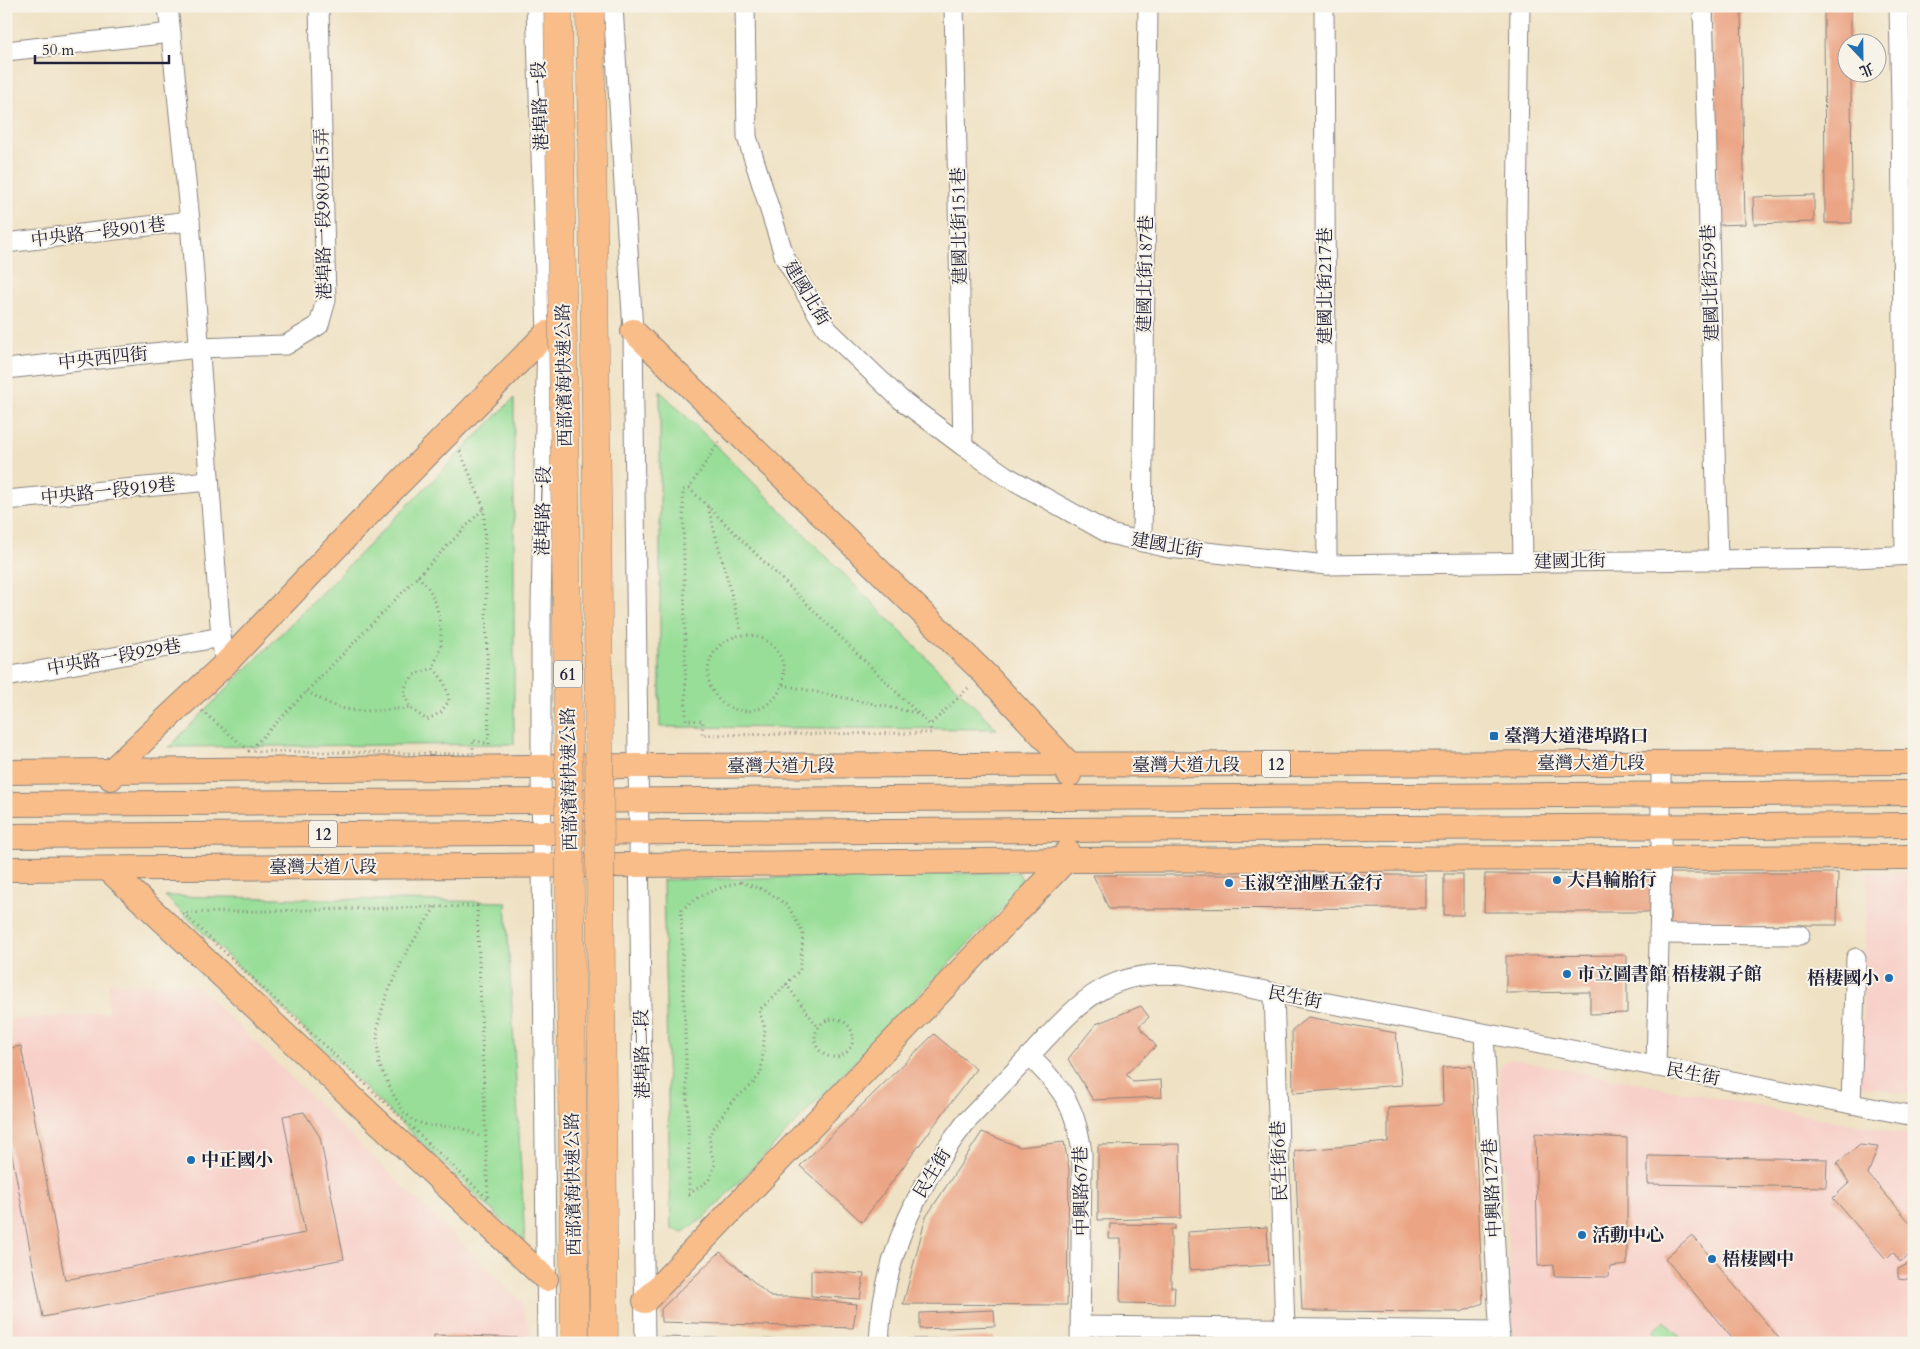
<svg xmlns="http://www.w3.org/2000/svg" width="1920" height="1349" viewBox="0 0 1920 1349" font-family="Cardo,'Noto Serif TC',serif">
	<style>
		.built { fill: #f7d0c9 }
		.green { fill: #98de98; stroke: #5d806a }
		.building { fill: #eba484 }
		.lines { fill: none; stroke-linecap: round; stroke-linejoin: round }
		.minor-casing { stroke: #88827f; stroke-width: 21 }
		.major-casing { stroke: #88827f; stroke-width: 26 }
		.path { stroke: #88827f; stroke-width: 3; stroke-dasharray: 1 4; stroke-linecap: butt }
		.minor { stroke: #fff; stroke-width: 19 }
		.major { stroke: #f8bd89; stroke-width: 24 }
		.highway-bridge-casing { stroke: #88827f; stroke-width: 29; stroke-linecap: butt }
		.highway-bridge { stroke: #f8bd89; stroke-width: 28 }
		.poi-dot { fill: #1f6fb2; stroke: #f7f3e8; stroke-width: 2 }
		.labels { text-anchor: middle; stroke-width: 4; stroke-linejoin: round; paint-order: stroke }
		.shield { fill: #f7f3e8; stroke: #62616f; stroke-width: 1 }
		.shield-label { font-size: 16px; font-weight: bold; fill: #22223b }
		.street-label { font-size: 18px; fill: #22223b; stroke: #f7f3e8 }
		.poi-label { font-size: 18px; font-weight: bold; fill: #22223b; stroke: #f7f3e8; text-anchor: start }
	</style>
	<rect width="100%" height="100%" fill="#f7f3e8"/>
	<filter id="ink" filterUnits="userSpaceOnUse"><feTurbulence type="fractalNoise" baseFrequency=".02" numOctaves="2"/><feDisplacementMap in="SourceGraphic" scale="10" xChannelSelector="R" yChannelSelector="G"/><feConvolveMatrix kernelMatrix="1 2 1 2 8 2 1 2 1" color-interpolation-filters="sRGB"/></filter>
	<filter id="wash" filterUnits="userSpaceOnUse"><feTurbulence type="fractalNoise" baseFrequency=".0096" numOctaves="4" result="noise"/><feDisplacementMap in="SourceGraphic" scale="20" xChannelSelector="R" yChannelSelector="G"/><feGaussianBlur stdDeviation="1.12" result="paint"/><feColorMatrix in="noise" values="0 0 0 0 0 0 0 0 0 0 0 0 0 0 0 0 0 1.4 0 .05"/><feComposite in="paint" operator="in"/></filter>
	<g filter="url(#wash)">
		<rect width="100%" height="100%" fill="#efe1c3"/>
		<g class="built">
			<polygon points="1868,872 1914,872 1914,1095 1860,1085"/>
			<polygon points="109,983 196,985 521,1301 533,1343 6,1343 6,1020 108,1013"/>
			<polygon points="1511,1059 1914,1136 1914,1343 1514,1343 1499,1074 1501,1066 1505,1062"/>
		</g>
		<g class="green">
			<polygon points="660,391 737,466 997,729 660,727"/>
			<polygon points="514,398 514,744 169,747"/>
			<polygon points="1018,872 1022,879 1019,891 705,1217 683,1232 671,1229 663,880"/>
			<polygon points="165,896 506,902 525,1242"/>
			<polygon points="1665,1320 1685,1343 1660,1343 1654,1331"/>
		</g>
		<g id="blocks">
			<g class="building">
				<polygon points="1713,6 1741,6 1745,224 1718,225"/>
				<polygon points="1824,6 1851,6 1851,42 1848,42 1848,72 1851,72 1852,223 1825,223"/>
				<polygon points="1814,195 1814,222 1754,224 1753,197"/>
				<polygon points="1670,873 1838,873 1837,925 1670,925"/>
				<rect x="1444" y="874" width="19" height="41"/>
				<polygon points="1485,874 1657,875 1657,912 1484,912"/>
				<polygon points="1093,875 1426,875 1426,908 1109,909"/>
				<polygon points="1627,955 1627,1013 1590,1014 1590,992 1506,993 1506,956"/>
				<polygon points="1141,1006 1149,1017 1139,1026 1156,1046 1126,1074 1133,1082 1161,1080 1162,1097 1093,1100 1068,1059 1096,1024"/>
				<polygon points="1308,1017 1396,1033 1402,1085 1293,1093 1292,1030"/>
				<polygon points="934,1034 976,1069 862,1222 800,1166"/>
				<polygon points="21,1046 65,1280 305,1233 283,1116 304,1112 320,1137 344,1259 43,1317 6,1124 6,1049"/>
				<polygon points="1472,1066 1483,1303 1461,1312 1302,1311 1295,1151 1388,1142 1388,1108 1443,1105 1442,1067"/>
				<polygon points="982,1132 1020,1147 1064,1142 1069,1169 1067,1305 903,1304 926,1217"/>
				<polygon points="1535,1133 1627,1138 1627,1265 1610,1267 1609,1277 1554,1276 1554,1265 1538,1266"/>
				<polygon points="1180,1144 1181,1218 1098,1220 1098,1145"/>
				<polygon points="1860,1145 1878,1147 1868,1174 1914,1227 1914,1251 1900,1262 1893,1252 1886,1259 1833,1198 1849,1183 1837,1163"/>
				<polygon points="1648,1156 1827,1159 1826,1187 1648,1184"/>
				<polygon points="1110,1224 1175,1225 1175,1229 1171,1229 1171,1287 1175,1287 1174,1304 1120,1303 1121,1239 1109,1239"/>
				<polygon points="1267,1227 1269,1265 1189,1270 1187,1232"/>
				<polygon points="1692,1235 1783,1343 1736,1343 1665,1258"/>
				<polygon points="720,1252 771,1297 792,1297 857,1304 853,1328 661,1322 661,1309"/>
				<polygon points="1914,1261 1914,1280 1898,1278 1898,1269"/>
				<polygon points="811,1270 864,1274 860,1299 811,1296"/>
				<polygon points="994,1310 995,1326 920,1329 920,1313"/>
				<polygon points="434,1335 522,1338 522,1343 434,1343"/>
				<polygon points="661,1337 855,1341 855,1343 661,1343"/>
				<polygon points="994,1337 994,1343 907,1343 907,1339"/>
			</g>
		</g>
	</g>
	<g filter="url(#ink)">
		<use href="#blocks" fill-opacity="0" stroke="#88827f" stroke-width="1"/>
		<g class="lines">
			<g class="minor-casing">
				<g id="minor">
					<polyline points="168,6 190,221 221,637 225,664"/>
					<polyline points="536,6 547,333 541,605 541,767 547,1343"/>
					<polyline points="613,6 633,331 645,1343"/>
					<polyline points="745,6 747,137 785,258 826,328 900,399 963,446 1006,476 1110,534 1169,548 1327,565 1853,558 1914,555"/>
					<polyline points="954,6 963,446"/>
					<polyline points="1324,6 1327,565"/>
					<polyline points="1520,6 1517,218 1523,561"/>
					<polyline points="1703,6 1718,560"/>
					<polyline points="1899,6 1901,103 1905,555"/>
					<polyline points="6,51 171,33"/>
					<polyline points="6,243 190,221"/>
					<polyline points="6,369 199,348 286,345 319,325 326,300 319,6"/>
					<polyline points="6,500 209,481"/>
					<polyline points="1142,542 1148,6"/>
					<polyline points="6,677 221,637"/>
					<polyline points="1659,934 1800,935"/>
					<polyline points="1274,993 1285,1329"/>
					<polyline points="1484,1034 1500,1342"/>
					<path d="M1029,1056C1062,1087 1077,1108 1082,1154L1080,1343"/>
					<polyline points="1656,1067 1661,859 1661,763"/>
					<polyline points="1851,1104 1856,958"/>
					<polyline points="1081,1326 1500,1331"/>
					<path d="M879,1343C882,1261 916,1186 966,1122C989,1098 1012,1074 1035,1050C1082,1000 1108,969 1182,975L1914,1116"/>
				</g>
			</g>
			<g class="major-casing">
				<g id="major">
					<polyline points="633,331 984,673 1070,765 1069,775"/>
					<polyline points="6,772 638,766 1914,762"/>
					<polyline points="111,778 112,770 225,664 343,540 547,333"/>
					<polyline points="6,804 1914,793"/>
					<polyline points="6,836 1914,825"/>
					<polyline points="6,869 639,865 1066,860 1914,857"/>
					<polyline points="108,869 546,1279"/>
					<polyline points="645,1301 1066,860 1067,851"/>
				</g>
			</g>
			<g class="path">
				<polyline points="719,442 689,488 930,725 969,687"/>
				<polyline points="460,451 484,508"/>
				<polyline points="689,488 683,490 686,720 703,721 702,735 931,733 930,725"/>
				<polyline points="708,507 741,630"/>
				<polygon points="484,508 489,744 473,740 473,754 249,751"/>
				<path d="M418,576L430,590L437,608L441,629V646L433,668C443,678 447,687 449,701L441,712L427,720L410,708L404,694L406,685L414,675L433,668"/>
				<circle cx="746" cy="673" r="38"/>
				<polyline points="783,685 917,713"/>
				<path d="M307,691C350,719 363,710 410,708"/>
				<polyline points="202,711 247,749"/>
				<path d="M741,882L767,891L788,906L803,933L800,970L772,999L759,1010L765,1029L761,1073L751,1086L732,1101L709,1135L711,1152L715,1164L709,1180L689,1194V1154L681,910C702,893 715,889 741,882Z"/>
				<polygon points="477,906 488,1199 183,913"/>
				<polyline points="435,907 406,953 386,997 378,1024 377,1040 379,1064 393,1094 403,1111 414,1121 427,1125 462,1128 481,1137"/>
				<polyline points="786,984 818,1027"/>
				<circle cx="834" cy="1038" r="19"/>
			</g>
			<use href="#minor" class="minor"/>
			<use href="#major" class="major"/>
			<g class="highway-bridge-casing">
				<g id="highway-bridge">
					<polyline points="558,6 567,622 575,1343"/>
					<polyline points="590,6 597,493 604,1343"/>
				</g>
			</g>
			<use href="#highway-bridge" class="highway-bridge"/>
		</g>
	</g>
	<g class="poi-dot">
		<rect x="1489" y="731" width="10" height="10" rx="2.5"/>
		<circle cx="1557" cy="880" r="5"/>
		<circle cx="1229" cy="883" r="5"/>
		<circle cx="1567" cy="974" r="5"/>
		<circle cx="1889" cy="978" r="5"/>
		<circle cx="191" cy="1160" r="5"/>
		<circle cx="1582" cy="1235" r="5"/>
		<circle cx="1712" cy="1259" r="5"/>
	</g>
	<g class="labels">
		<g class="shield">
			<rect x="554" y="660.5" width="28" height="27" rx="4"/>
			<rect x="1262" y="750.5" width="28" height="27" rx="4"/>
			<rect x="309" y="820.5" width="28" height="27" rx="4"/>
		</g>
		<g class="shield-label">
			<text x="568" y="680">61</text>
			<text x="1276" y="770">12</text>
			<text x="323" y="840">12</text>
		</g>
		<g class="street-label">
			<text transform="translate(540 106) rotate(-92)" y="6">港埠路一段</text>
			<text transform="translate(323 214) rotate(-91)" y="6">港埠路一段980巷15弄</text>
			<text transform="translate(959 226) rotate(-91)" y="6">建國北街151巷</text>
			<text transform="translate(98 232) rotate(-7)" y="6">中央路一段901巷</text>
			<text transform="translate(1145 274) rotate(-89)" y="6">建國北街187巷</text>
			<text transform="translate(1710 283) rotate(-92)" y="6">建國北街259巷</text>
			<text transform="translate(1325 286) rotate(-90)" y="6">建國北街217巷</text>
			<text transform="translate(807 293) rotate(59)" y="6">建國北街</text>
			<text transform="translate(103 358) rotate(-6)" y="6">中央西四街</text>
			<text transform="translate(564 375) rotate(-91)" y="6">西部濱海快速公路</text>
			<text transform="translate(108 491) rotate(-6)" y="6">中央路一段919巷</text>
			<text transform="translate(543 511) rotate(-89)" y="6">港埠路一段</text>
			<text transform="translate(1167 545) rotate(10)" y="6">建國北街</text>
			<text transform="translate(1570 561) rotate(-1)" y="6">建國北街</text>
			<text transform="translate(114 657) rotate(-10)" y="6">中央路一段929巷</text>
			<text x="1591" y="769">臺灣大道九段</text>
			<text x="1186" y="771">臺灣大道九段</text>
			<text x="781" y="772">臺灣大道九段</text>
			<text transform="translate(569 779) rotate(-91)" y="6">西部濱海快速公路</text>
			<text x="323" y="873">臺灣大道八段</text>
			<text transform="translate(1295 997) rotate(11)" y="6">民生街</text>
			<text transform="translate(642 1054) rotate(-91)" y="6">港埠路二段</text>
			<text transform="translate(1693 1074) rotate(11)" y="6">民生街</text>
			<text transform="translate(1279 1161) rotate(-92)" y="6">民生街6巷</text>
			<text transform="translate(932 1173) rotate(-59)" y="6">民生街</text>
			<text transform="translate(573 1184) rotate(-91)" y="6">西部濱海快速公路</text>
			<text transform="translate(1492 1188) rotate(-93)" y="6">中興路127巷</text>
			<text transform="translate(1081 1191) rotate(-91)" y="6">中興路67巷</text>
		</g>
		<g class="poi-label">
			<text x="1504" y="742">臺灣大道港埠路口</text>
			<text x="1567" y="886">大昌輪胎行</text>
			<text x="1239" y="889">玉淑空油壓五金行</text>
			<text x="1577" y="980">市立圖書館 梧棲親子館</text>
			<text x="1879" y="984" text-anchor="end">梧棲國小</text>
			<text x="201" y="1166">中正國小</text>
			<text x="1592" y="1241">活動中心</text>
			<text x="1722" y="1265">梧棲國中</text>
		</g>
	</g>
	<rect width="1920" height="1349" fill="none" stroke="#f7f3e8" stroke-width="25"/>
	<g transform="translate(1862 58) rotate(158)"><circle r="24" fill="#f7f3e8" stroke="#a29fa3"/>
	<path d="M0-4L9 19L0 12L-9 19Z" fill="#1f6fb2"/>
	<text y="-8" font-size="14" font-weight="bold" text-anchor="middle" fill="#22223b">北</text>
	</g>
	<path d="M35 55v8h134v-8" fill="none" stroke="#22223b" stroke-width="2.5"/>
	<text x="42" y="55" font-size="15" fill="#22223b" stroke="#f7f3e8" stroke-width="4" paint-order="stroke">50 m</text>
</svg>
